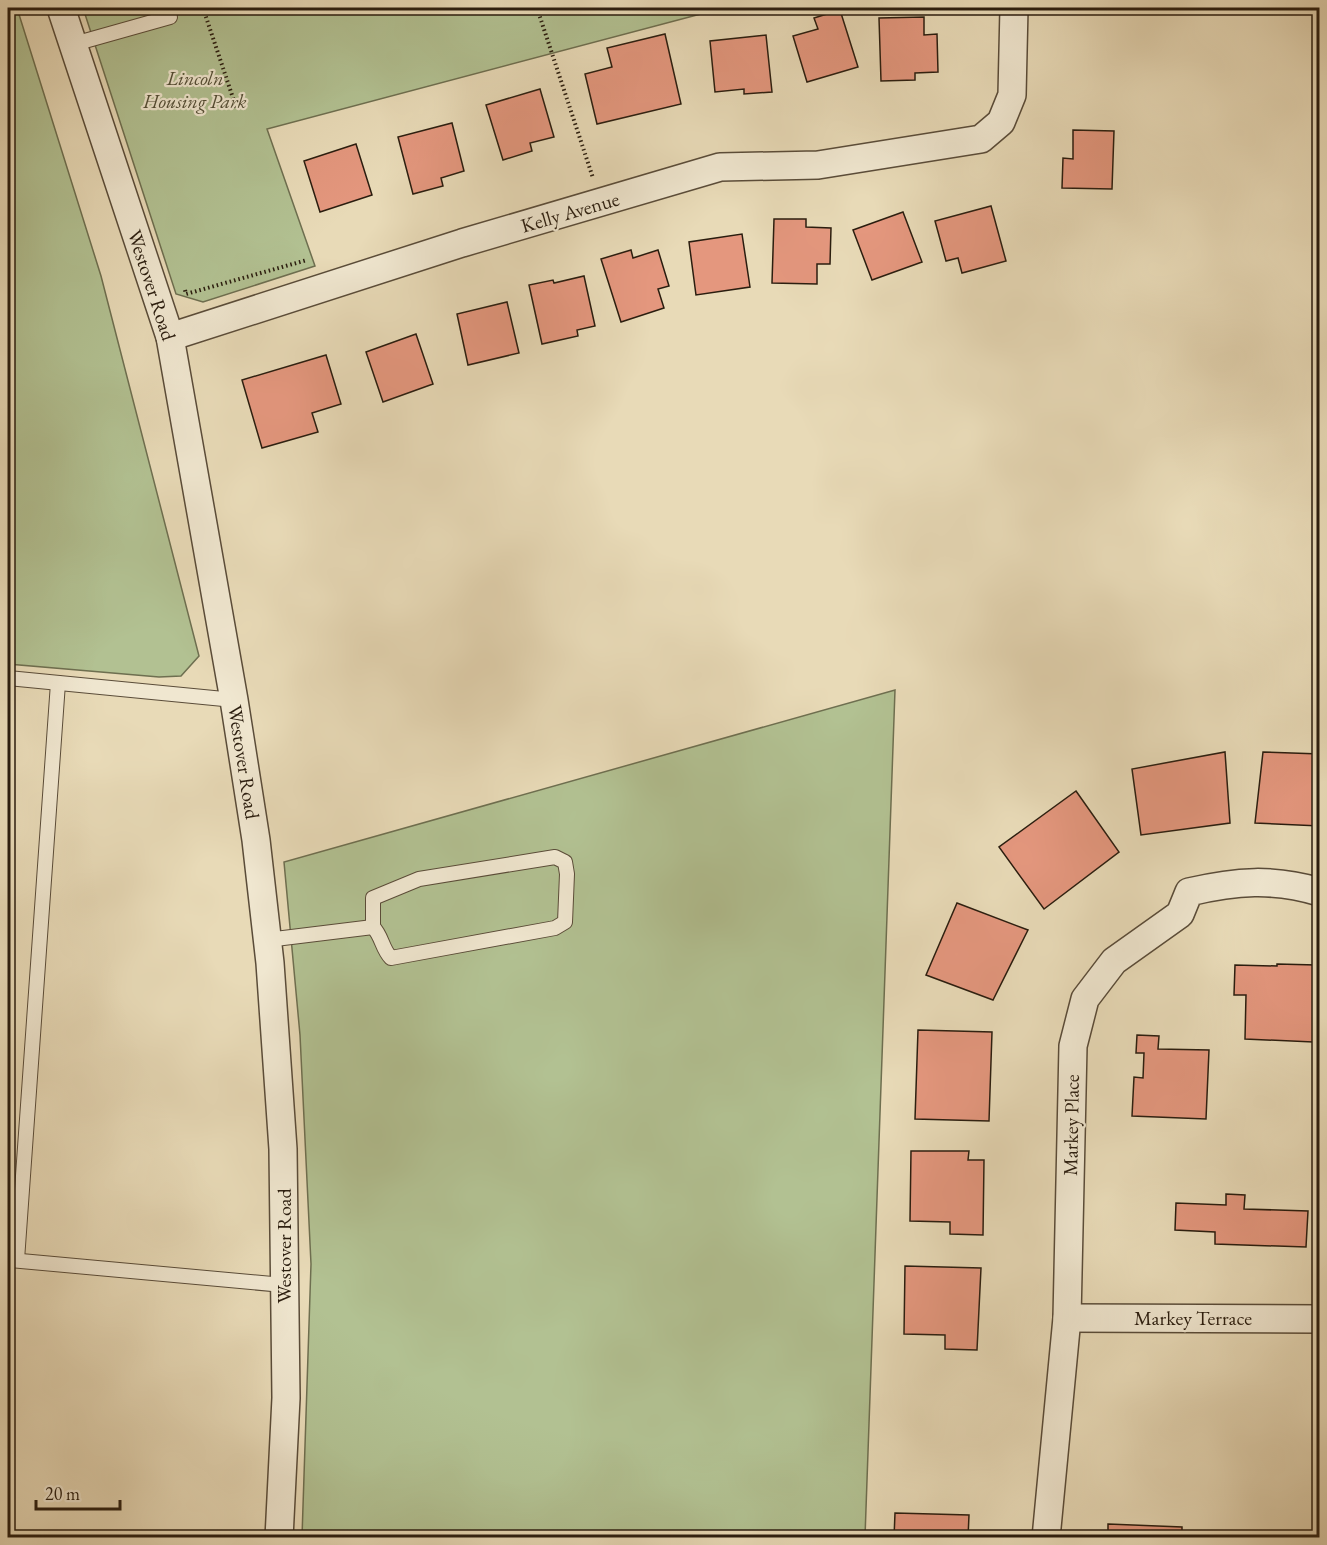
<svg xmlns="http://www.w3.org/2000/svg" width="1327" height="1545" viewBox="0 0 1327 1545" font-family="'EB Garamond',serif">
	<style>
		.green { fill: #b2c192; stroke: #6e6f50; stroke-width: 1.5 }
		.building { fill: #e4977e; stroke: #2a1d0f; stroke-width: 1.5 }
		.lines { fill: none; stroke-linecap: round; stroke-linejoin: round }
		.service-casing { stroke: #5a4c39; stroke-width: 16 }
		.minor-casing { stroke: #5a4c39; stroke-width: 30 }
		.path { stroke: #2a1d0f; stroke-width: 4; stroke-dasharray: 1.5 3; stroke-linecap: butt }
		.service { stroke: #f0e7d0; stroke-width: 14 }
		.minor { stroke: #f0e7d0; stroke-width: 27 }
		.labels { text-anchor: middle; stroke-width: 4.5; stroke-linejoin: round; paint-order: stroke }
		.park-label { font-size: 20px; font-style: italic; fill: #534e36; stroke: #f0e7d0 }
		.street-label { font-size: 20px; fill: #2a1d0f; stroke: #f0e7d0 }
	</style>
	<rect width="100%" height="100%" fill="#e8dab7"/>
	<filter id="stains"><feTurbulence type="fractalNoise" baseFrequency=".00333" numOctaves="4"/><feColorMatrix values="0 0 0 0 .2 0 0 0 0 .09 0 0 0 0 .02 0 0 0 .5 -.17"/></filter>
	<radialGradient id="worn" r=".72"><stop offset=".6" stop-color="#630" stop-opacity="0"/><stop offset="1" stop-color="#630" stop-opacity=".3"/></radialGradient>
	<g class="green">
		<polygon points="8,8 17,8 101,276 199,656 181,676 159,677 8,664"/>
		<polygon points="83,8 742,8 712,11 267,129 315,266 203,302 176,294"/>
		<polygon points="895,690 865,1537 302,1537 311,1264 300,1035 284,862"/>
	</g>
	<g class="building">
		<polygon points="840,10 858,67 807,82 793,36 818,29 814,18"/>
		<polygon points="924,17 924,35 937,34 938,72 915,73 915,80 881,81 879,18"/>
		<polygon points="665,34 681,104 597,124 585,74 612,67 607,48"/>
		<polygon points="766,35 772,92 744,94 744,89 715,92 710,41"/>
		<polygon points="540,89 554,137 530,143 532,151 503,160 486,105"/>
		<polygon points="452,123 464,171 441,178 443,186 413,194 398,137"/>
		<polygon points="1073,130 1114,131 1112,189 1062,188 1063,158 1073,159"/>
		<polygon points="356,144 372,195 320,212 304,161"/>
		<polygon points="991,206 1006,261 962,273 958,258 946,261 935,221"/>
		<polygon points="903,212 922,262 872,280 853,230"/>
		<polygon points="774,219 806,219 806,227 831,228 830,264 817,264 817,284 772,283"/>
		<polygon points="742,234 750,287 696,295 689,242"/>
		<polygon points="631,250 633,258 658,250 669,286 658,289 664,308 621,322 601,259"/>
		<polygon points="584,276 595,326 577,330 578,336 542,344 529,285 553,280 554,283"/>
		<polygon points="507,302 519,353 468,365 457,314"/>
		<polygon points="416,334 433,384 383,402 366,352"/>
		<polygon points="326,355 341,404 312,413 318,432 262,448 242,380"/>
		<polygon points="1225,752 1230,823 1141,835 1132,769"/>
		<polygon points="1263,752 1320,754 1320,826 1255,823"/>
		<polygon points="1076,791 1119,852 1044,909 999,847"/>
		<polygon points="957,903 1028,930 993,1000 926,975"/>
		<polygon points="1277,964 1316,965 1313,1042 1245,1039 1246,995 1234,995 1235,965 1277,966"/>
		<polygon points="918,1030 992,1032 989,1121 915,1119"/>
		<polygon points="1137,1035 1159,1036 1158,1049 1209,1050 1206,1119 1132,1116 1134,1077 1143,1078 1144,1053 1136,1053"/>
		<polygon points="911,1151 969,1151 968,1160 984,1160 983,1235 950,1234 950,1222 910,1221"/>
		<polygon points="1226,1194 1245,1195 1244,1209 1308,1211 1306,1247 1215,1244 1215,1232 1175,1230 1176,1203 1226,1205"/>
		<polygon points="905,1266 981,1268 977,1350 945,1349 945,1335 904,1334"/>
		<polygon points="895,1513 969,1515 968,1538 894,1538"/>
		<polygon points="1108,1524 1182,1527 1182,1538 1108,1538"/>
	</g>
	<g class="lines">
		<g class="service-casing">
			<g id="service">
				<polyline points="74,44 170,17"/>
				<polyline points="8,678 234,700"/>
				<path d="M555,857L565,862L567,874L565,922L555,928L391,958C382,949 382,936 373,927V898L419,879Z"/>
				<polyline points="267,940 373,927"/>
				<polyline points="10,1260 283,1285"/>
				<polyline points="17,1260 58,683"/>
			</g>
		</g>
		<g class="minor-casing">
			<g id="minor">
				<polyline points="61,8 170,337 234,700 256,840 270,963 283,1149 286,1398 279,1538"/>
				<polyline points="170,337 462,243 720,167 818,165 981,139 1001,122 1012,95 1014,8"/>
				<polyline points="1067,1318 1320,1319"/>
				<path d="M1046,1538L1067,1318L1073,1046L1085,999L1114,961L1180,914L1189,892C1236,881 1273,878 1320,892"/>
			</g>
		</g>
		<g class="path">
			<polyline points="203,8 237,110"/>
			<polyline points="537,8 593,178"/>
			<polyline points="539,10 545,8"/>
			<polyline points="185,290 186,294 307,260"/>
		</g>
		<use href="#service" class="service"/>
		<use href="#minor" class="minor"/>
	</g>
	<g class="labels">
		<g class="park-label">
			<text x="195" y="85">Lincoln<tspan x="195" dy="23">Housing Park</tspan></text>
		</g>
		<g class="street-label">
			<text transform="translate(570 212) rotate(-16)" y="7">Kelly Avenue</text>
			<text transform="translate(152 285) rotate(72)" y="7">Westover Road</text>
			<text transform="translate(244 762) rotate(81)" y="7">Westover Road</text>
			<text transform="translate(1071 1125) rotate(-89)" y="7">Markey Place</text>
			<text transform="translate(284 1246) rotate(-90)" y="7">Westover Road</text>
			<text x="1193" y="1325">Markey Terrace</text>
		</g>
	</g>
	<rect width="1327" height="1545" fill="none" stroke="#e8dab7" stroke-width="30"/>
	<rect x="9" y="9" width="1309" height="1527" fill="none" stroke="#2a1d0f" stroke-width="3"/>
	<rect x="15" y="15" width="1297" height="1515" fill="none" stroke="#2a1d0f" stroke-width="1.5"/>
	<path d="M36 1500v9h84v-9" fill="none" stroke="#2a1d0f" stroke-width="3"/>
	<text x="45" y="1500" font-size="18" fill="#2a1d0f" stroke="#f0e7d0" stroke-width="4.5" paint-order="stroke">20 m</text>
	<rect width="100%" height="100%" filter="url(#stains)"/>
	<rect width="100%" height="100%" fill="url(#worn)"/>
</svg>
